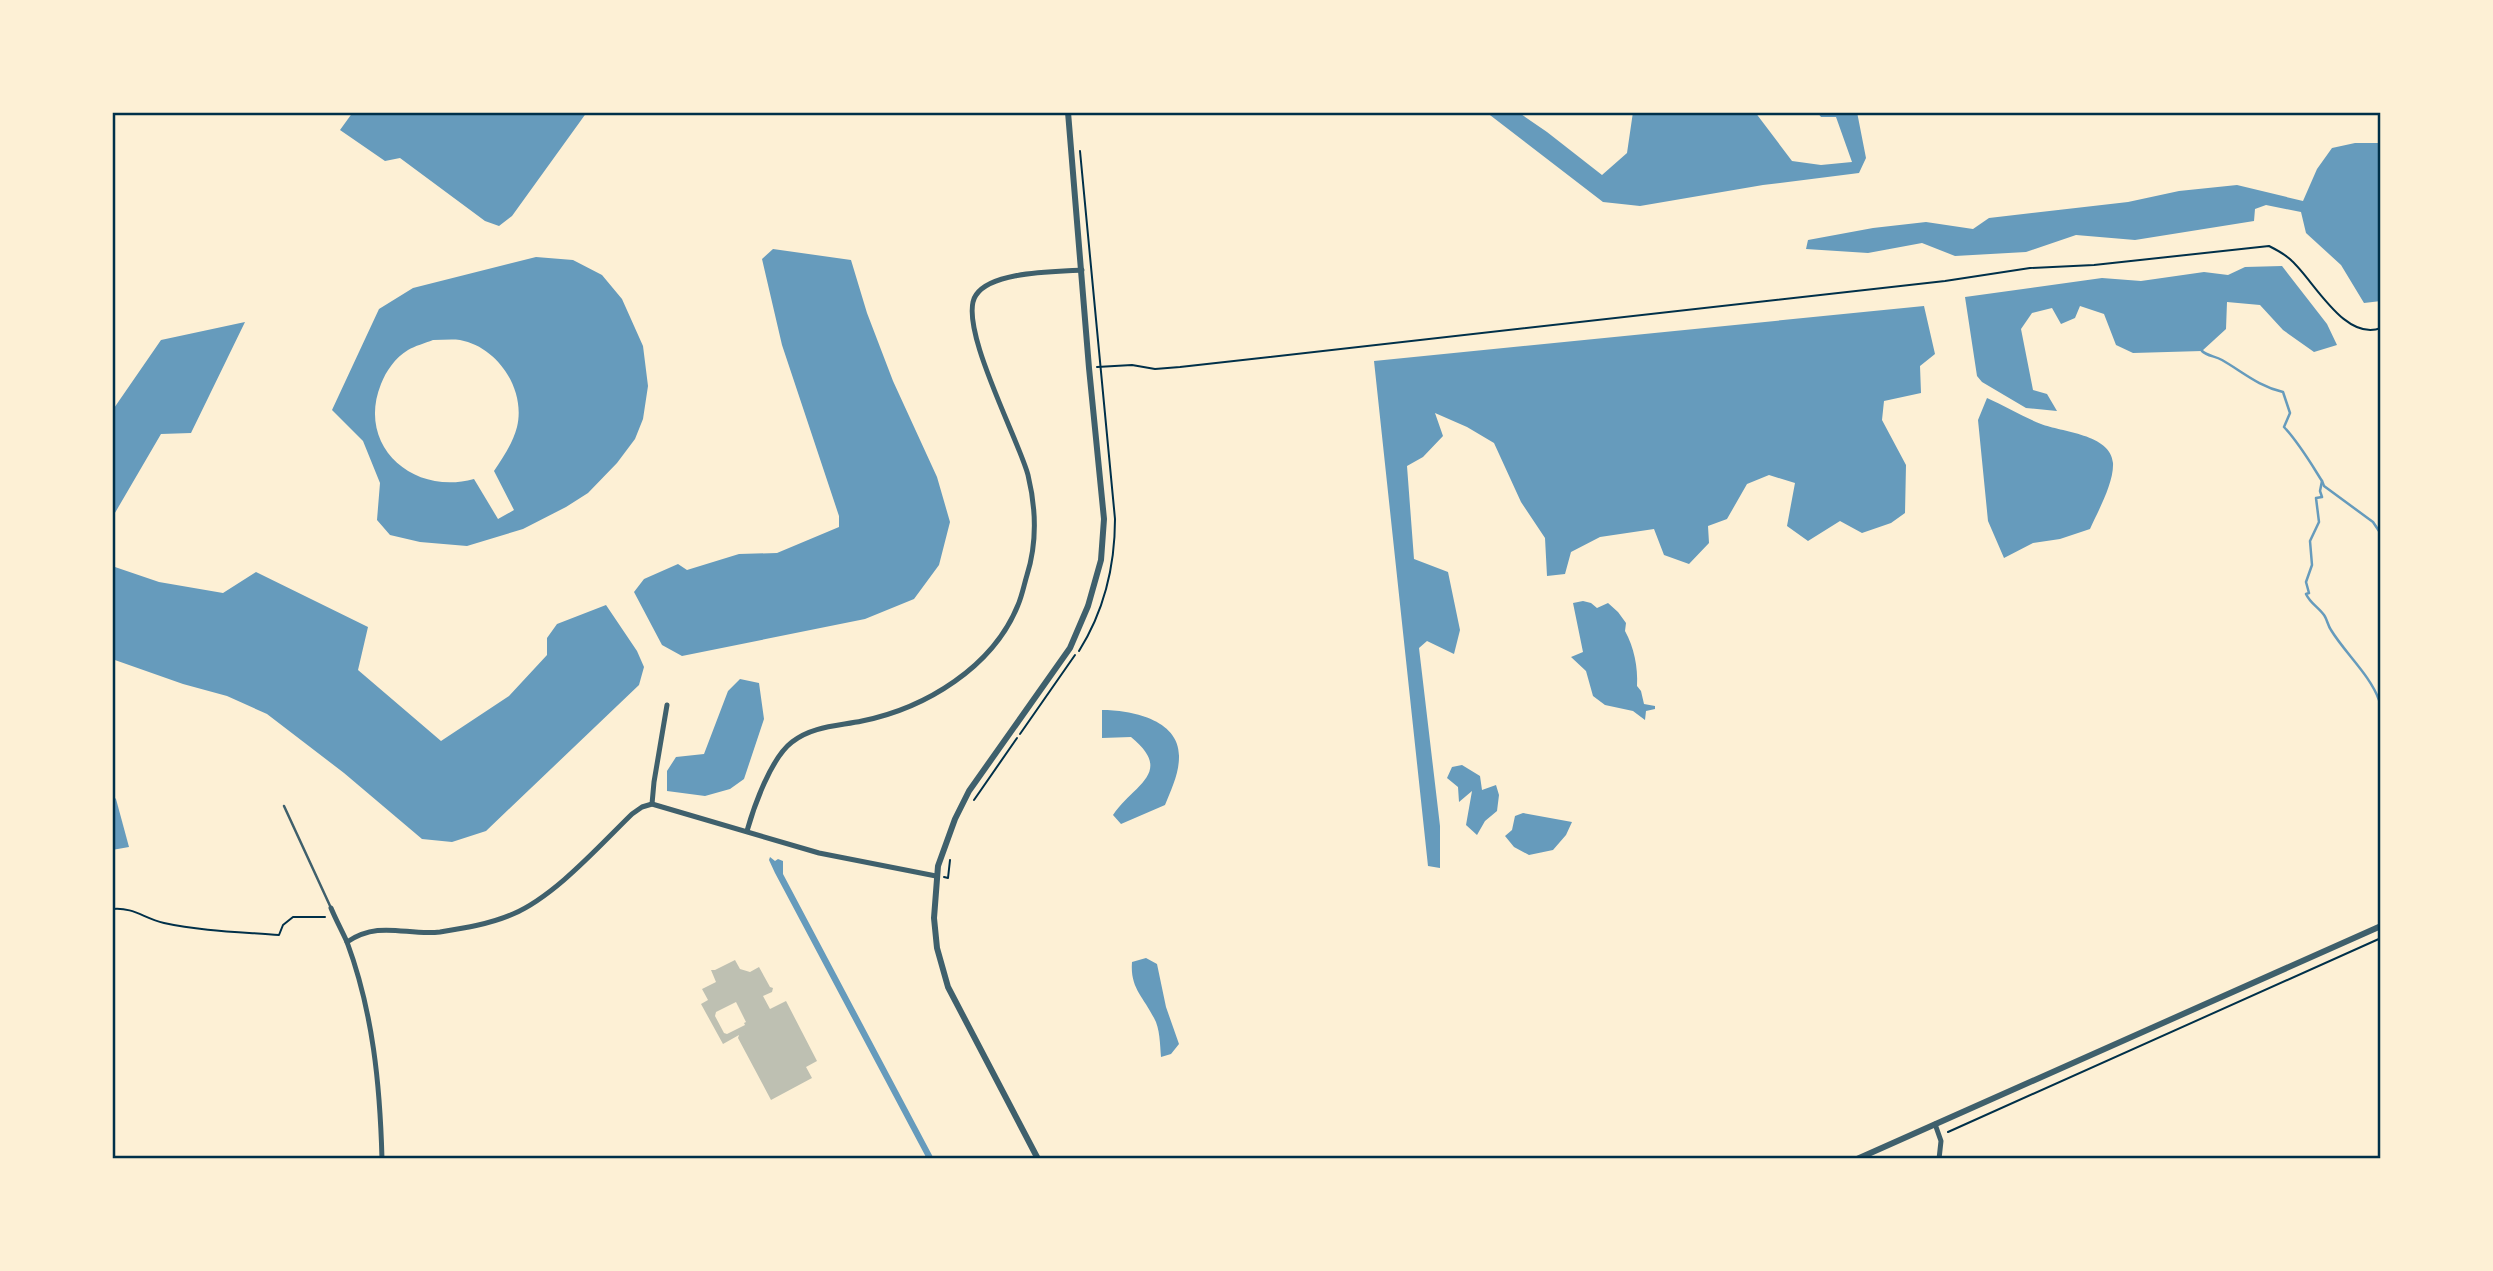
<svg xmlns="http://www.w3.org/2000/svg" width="2493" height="1271" viewBox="0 0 2493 1271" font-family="Barlow,sans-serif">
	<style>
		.water { fill: #669bbc; fill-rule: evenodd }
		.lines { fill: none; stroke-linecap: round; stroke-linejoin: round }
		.stream { stroke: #669bbc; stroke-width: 2.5 }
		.building { fill: #bec0b2; fill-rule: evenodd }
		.path { stroke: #003049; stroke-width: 2 }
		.service { stroke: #3f606c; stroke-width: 2.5 }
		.minor { stroke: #3f606c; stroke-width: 5 }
		.tertiary { stroke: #3f606c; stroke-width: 6 }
		.neatline { fill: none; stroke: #003049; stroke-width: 2.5 }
	</style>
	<rect width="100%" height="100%" fill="#fdf0d5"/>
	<g class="water">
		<polygon points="353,112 587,112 512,216 499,226 485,221 400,158 385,161 340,130"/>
		<polygon points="1486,112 1518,112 1547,132 1602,175 1627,153 1633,112 1755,112 1792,161 1821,165 1852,162 1836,117 1821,117 1817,112 1857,112 1866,158 1859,173 1763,185 1640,206 1603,202"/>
		<polygon points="2355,143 2381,143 2381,301 2364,303 2341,265 2306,233 2301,212 2266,205 2255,209 2254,221 2135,240 2076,235 2026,252 1955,256 1922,243 1868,253 1806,249 1808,240 1873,228 1926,222 1973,229 1989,218 2128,202 2179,191 2237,185 2303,201 2317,169 2332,148"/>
		<polygon points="773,249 851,260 867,313 893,381 937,477 950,522 939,565 914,599 865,619 682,656 662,645 634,592 644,579 678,564 687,570 739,554 777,553 839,527 839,516 782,345 762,259"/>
		<path d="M536,257L573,260L602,275L622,299L643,346L648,386L643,419L635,439L617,463L588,493L566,507L523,529L467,546L420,542L390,535L377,520L380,483L363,441L332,410L379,309L413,288ZM433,340C442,340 452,339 460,340C498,347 526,390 517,427C513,443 503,457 494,471L514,510L498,519L474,479C413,496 356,446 381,384C386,371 395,358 408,350C415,346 425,343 433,340Z"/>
		<polygon points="2282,266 2327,324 2337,345 2314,352 2283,330 2260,305 2227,302 2226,329 2202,351 2133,353 2116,345 2104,314 2080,306 2075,318 2061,324 2052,308 2032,313 2021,329 2033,390 2047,394 2057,411 2026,408 1982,382 1977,376 1965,297 2102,278 2141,281 2204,272 2228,275 2245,267"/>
		<polygon points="1924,306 1935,354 1920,366 1921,393 1884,401 1882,420 1906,465 1905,513 1891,523 1862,533 1840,521 1808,541 1787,526 1795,483 1769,475 1747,484 1727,519 1708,526 1709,543 1689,564 1664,555 1654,529 1600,537 1571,552 1565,574 1547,576 1545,538 1521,502 1494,443 1467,427 1435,413 1443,436 1423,457 1407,466 1414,559 1448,572 1460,630 1454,654 1427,641 1419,648 1440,826 1440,868 1428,866 1374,361"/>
		<polygon points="245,322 191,433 161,434 112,518 112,411 161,340"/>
		<path d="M1987,398C2005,406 2023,417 2041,424C2061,432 2111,434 2113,463C2114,483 2098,511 2090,529L2060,539L2033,543L2004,558L1988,521L1978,420Z"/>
		<polygon points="112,566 159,582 223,593 256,572 368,627 358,670 441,741 509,696 547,655 547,638 557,624 606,605 637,651 644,667 639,685 486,831 452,842 422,839 344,773 267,714 227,696 183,684 112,659"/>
		<path d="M1583,601L1591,603L1597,608L1608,603L1618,612L1626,623L1625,631C1634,647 1638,667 1637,686L1641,691L1644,704L1655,706V709L1646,711L1645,720L1633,711L1605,705L1593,696L1586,671L1571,657L1583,652L1573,603Z"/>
		<polygon points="740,679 759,683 764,719 744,779 730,789 705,796 667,791 667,771 676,757 704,754 728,691"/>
		<path d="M1102,710C1130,710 1180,719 1179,757C1179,774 1171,790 1165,805L1121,824L1113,815C1133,785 1175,773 1131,737L1102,738Z"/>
		<polygon points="1462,765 1480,776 1482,790 1496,785 1499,795 1497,811 1485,821 1477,835 1466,825 1472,791 1459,802 1458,787 1447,778 1452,767"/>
		<polygon points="112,795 116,799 129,847 112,850"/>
		<polygon points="1523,813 1572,822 1566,835 1553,850 1529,855 1514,847 1505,836 1512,830 1515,816"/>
		<polygon points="770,857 775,861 778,859 783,861 783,874 934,1159 927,1159 775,873 769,860"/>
		<path d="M1146,958L1157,964L1166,1007L1179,1044L1171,1054L1161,1057C1160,1045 1160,1028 1154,1018C1143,996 1130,988 1132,962Z"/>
	</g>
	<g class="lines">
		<g class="stream">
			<path d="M2202,351C2207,356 2215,356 2222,360C2243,372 2258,386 2283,392L2290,413L2284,427C2299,443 2310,462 2322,481L2320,491L2322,497L2316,498L2319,522L2310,541L2312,565L2306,582L2309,593L2306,594C2310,603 2318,607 2324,615C2327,619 2328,626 2331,630C2345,653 2370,675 2379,700"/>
			<polyline points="2322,481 2324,486 2373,522 2381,534"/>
		</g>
	</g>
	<path class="building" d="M735,960L740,969L750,972L759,967L770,987L773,988L772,992L763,996L770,1009L786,1001L817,1061L806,1067L812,1078L771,1100L738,1038L739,1035L723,1044L701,1004L708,1000L702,989L716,982L711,970H715ZM736,1002L746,1022L744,1023L745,1025L727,1034L724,1033L715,1016L716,1012Z"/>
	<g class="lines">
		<g class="path">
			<path d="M1097,367L1132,365L1155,369L1180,367L1945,281L2030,268L2094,265L2269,246C2277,250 2286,255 2292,261C2314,281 2345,342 2381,328"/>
			<path d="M1079,651C1104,611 1115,566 1115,519L1080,151"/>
			<polyline points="1020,734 1075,655"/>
			<polyline points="974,800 1017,738"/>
			<polyline points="944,877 948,878 950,860"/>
			<path d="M112,909C134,907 143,918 164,923C201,931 241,932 279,935L283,925L293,917H325"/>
			<polyline points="1948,1132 2381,938"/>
		</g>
		<polyline class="service" points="284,806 331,908"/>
		<g class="minor">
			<polyline points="652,804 654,782 667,705"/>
			<path d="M747,831C754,806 771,758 792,742C812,726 838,726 862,721C926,708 993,667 1018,605C1022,596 1024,585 1027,575C1037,543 1036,508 1028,475C1019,440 956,323 976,295C992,271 1055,272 1082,270"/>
			<path d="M331,908C336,920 342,931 347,942C373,1012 380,1085 382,1159"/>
			<path d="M347,942C380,920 406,936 440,932C465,928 490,924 513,914C555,896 599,846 632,814L642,807L652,804L819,853L936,876"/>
			<polyline points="1935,1124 1941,1141 1939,1159"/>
		</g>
		<g class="tertiary">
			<polyline points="1038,1159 948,987 937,948 934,918 938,866 955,819 969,791 1070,648 1088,606 1101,560 1104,519 1089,368 1068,112"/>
			<polyline points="1857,1159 2381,926"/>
		</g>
	</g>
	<rect width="2493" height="1271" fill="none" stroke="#fdf0d5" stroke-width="228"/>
	<rect x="114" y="114" width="2265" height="1043" class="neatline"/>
</svg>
